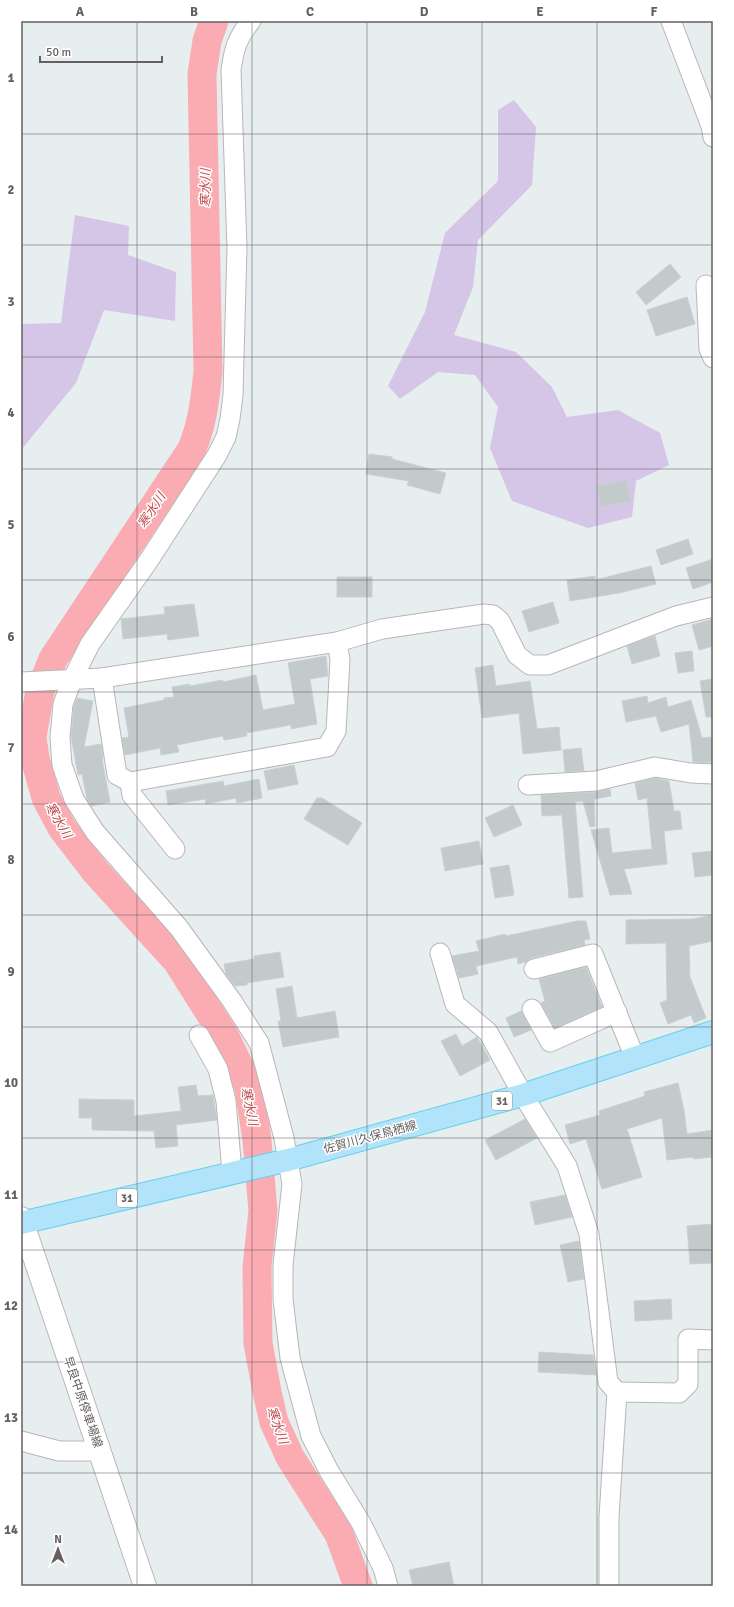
<svg xmlns="http://www.w3.org/2000/svg" width="734" height="1607" viewBox="0 0 734 1607" font-family="Signika,'Noto Sans JP',sans-serif">
	<style>
		.green { fill: #d5c5e6 }
		.lines { fill: none; stroke-linecap: round; stroke-linejoin: round }
		.river { stroke: #fbacb3; stroke-width: 29 }
		.building { fill: #c3cacc; stroke: #c6d2d4 }
		.street-casing { stroke: #bbb5b4; stroke-width: 21 }
		.secondary-casing { stroke: #beb6b6; stroke-width: 24 }
		.primary-casing { stroke: #65d0eb; stroke-width: 24 }
		.street { stroke: #fff; stroke-width: 19 }
		.secondary { stroke: #fff; stroke-width: 22 }
		.primary { stroke: #b1e4fb; stroke-width: 22 }
		.grid { fill: none; stroke: #675f5f; stroke-width: 1; stroke-opacity: 0.55 }
		.labels { text-anchor: middle; stroke-width: 3; stroke-linejoin: round; paint-order: stroke }
		.shield { fill: #fff; stroke: #958f8f; stroke-width: 1 }
		.shield-label { font-size: 11px; font-weight: bold; fill: #675f5f }
		.street-label { font-size: 12px; fill: #675f5f; stroke: #fff }
		.water-label { font-size: 13px; font-style: italic; fill: #bf4e4f; stroke: #fff }
		.neatline { fill: none; stroke: #675f5f; stroke-width: 1.5 }
		.grid-label { font-size: 13px; text-anchor: middle; font-weight: bold; fill: #675f5f }
	</style>
	<rect width="100%" height="100%" fill="#e7eef0"/>
	<g class="green">
		<polygon points="514,100 536,127 532,185 478,240 473,287 454,335 516,352 552,387 567,417 618,410 660,433 669,465 636,481 632,517 588,528 512,501 490,448 498,407 475,375 438,372 400,399 388,386 425,312 445,233 498,181 498,110"/>
		<polygon points="75,215 129,226 128,255 176,272 175,321 104,310 76,383 21,450 21,324 61,323"/>
	</g>
	<g class="lines">
		<path class="river" d="M214,21L207,41L202,74L208,371C205,400 203,421 192,449L53,659L40,691L32,737L35,758L46,798L62,828L95,871L177,961L225,1037L249,1087L257,1140L263,1211L257,1267L258,1343L267,1392L274,1422L290,1457L339,1534L358,1586"/>
	</g>
	<g class="building">
		<polygon points="670,264 681,277 646,305 636,292"/>
		<polygon points="687,297 695,324 656,336 647,310"/>
		<polygon points="369,454 392,457 392,459 446,473 440,494 407,485 409,481 366,474"/>
		<polygon points="626,480 631,501 601,507 596,486"/>
		<polygon points="688,539 693,554 661,565 656,550"/>
		<polygon points="713,559 713,582 693,589 686,568"/>
		<polygon points="651,566 656,584 619,593 570,601 567,580 595,576 595,580"/>
		<rect x="337" y="577" width="35" height="20"/>
		<polygon points="553,602 559,623 529,632 522,611"/>
		<polygon points="194,604 199,636 168,640 167,634 123,639 121,619 165,614 164,607"/>
		<polygon points="713,619 713,646 699,650 692,625"/>
		<polygon points="655,636 660,656 632,664 627,646"/>
		<polygon points="692,651 694,671 678,673 675,653"/>
		<polygon points="326,656 328,676 310,679 317,724 291,729 291,725 246,733 247,736 224,740 223,736 177,745 179,752 161,755 160,748 125,755 122,738 129,737 124,708 164,700 164,698 174,697 172,687 190,684 190,686 223,680 223,682 256,675 263,710 295,704 288,663"/>
		<polygon points="493,665 496,686 530,681 537,729 559,727 561,750 523,754 519,713 482,718 475,668"/>
		<polygon points="713,679 713,717 706,717 700,681"/>
		<polygon points="647,696 648,703 666,697 668,707 691,700 702,738 712,737 713,763 693,762 689,724 661,732 656,716 626,722 622,701"/>
		<polygon points="77,698 93,701 84,747 101,744 103,759 102,759 110,802 91,806 87,799 82,774 78,775 71,736 74,707"/>
		<polygon points="581,748 584,771 565,772 563,750"/>
		<polygon points="294,765 298,784 268,790 264,771"/>
		<polygon points="655,778 669,781 674,811 680,811 682,829 664,831 667,864 624,869 632,894 610,895 591,830 609,828 612,853 652,849 647,798 638,800 635,783"/>
		<polygon points="259,779 262,798 237,803 236,798 206,804 205,799 168,805 166,791 223,781 224,786"/>
		<polygon points="610,789 611,796 594,799 595,826 590,827 583,801 575,802 583,897 569,898 562,815 542,816 541,795 597,792"/>
		<polygon points="317,798 322,798 362,823 348,845 304,819"/>
		<polygon points="513,805 522,825 494,837 485,818"/>
		<polygon points="479,841 483,864 445,871 441,848"/>
		<polygon points="713,851 713,875 695,877 692,853"/>
		<polygon points="509,865 514,895 495,898 490,868"/>
		<polygon points="713,915 713,941 689,946 690,977 706,1018 694,1023 691,1015 668,1024 660,1003 667,1000 666,943 626,944 626,920 693,919"/>
		<polygon points="577,921 586,921 590,939 584,940 585,945 531,958 526,962 518,964 517,957 476,966 478,974 459,978 452,956 479,951 476,941 505,934 506,936"/>
		<polygon points="280,952 284,977 247,983 247,985 235,986 226,974 224,964 254,959 254,956"/>
		<polygon points="586,967 602,1007 555,1028 541,1003 545,1001 539,979"/>
		<polygon points="292,986 297,1018 335,1011 339,1037 283,1047 278,1021 281,1021 276,989"/>
		<polygon points="521,1011 531,1030 514,1037 506,1018"/>
		<polygon points="456,1034 462,1046 477,1037 490,1060 460,1076 441,1041"/>
		<polygon points="678,1083 684,1110 687,1134 713,1130 713,1157 693,1159 693,1157 667,1160 662,1118 627,1129 642,1177 602,1189 586,1139 570,1144 565,1125 600,1115 599,1111 645,1096 644,1092"/>
		<polygon points="196,1085 198,1096 213,1095 217,1120 176,1125 178,1146 156,1148 154,1131 92,1130 92,1118 79,1118 79,1099 134,1100 134,1116 181,1111 178,1087"/>
		<polygon points="525,1119 537,1138 496,1160 485,1140"/>
		<polygon points="565,1195 572,1217 535,1225 530,1202"/>
		<polygon points="713,1224 713,1263 690,1264 687,1226"/>
		<polygon points="579,1241 584,1279 568,1282 560,1245"/>
		<polygon points="671,1299 672,1319 635,1321 634,1301"/>
		<polygon points="539,1352 593,1355 596,1375 538,1372"/>
		<polygon points="449,1562 454,1586 413,1586 409,1570"/>
	</g>
	<g class="lines">
		<g class="street-casing">
			<g id="street">
				<path d="M251,21C237,38 234,49 231,70L237,248L233,395L230,419L226,437L217,455L149,560L90,644L72,680L63,704L60,737L62,765L74,799L95,832L179,928L232,1001L259,1043L284,1138L292,1184L283,1265V1299L290,1358L311,1436L329,1471L361,1523L383,1568L388,1586"/>
				<polyline points="671,21 711,126 713,137"/>
				<polyline points="706,285 709,349 713,358"/>
				<polyline points="102,678 117,775 130,782 327,747 336,731 340,660 337,642"/>
				<polyline points="21,682 102,678 337,642 382,629 484,614 493,615 500,621 517,655 530,665 548,665 676,616 713,607"/>
				<polyline points="130,782 132,795 175,849"/>
				<polyline points="528,785 596,781 655,767 691,773 713,774"/>
				<polyline points="440,953 455,1004 488,1032 523,1095 567,1166 589,1234 608,1382 617,1392"/>
				<polyline points="534,969 593,954 635,1058"/>
				<polyline points="532,1009 550,1042 617,1012"/>
				<polyline points="199,1035 218,1069 226,1101 232,1173"/>
				<polyline points="21,1441 59,1451 100,1451"/>
				<polyline points="609,1586 609,1517 617,1392 679,1393 688,1384 688,1339 713,1340"/>
			</g>
		</g>
		<g class="secondary-casing">
			<polyline id="secondary" points="21,1218 145,1586"/>
		</g>
		<g class="primary-casing">
			<polyline id="primary" points="21,1223 288,1160 523,1095 713,1032"/>
		</g>
		<use href="#street" class="street"/>
		<use href="#secondary" class="secondary"/>
		<use href="#primary" class="primary"/>
	</g>
	<path class="grid" d="M137,21V1586M252,21V1586M367,21V1586M482,21V1586M597,21V1586M21,134H713M21,245H713M21,357H713M21,469H713M21,580H713M21,692H713M21,804H713M21,915H713M21,1027H713M21,1138H713M21,1250H713M21,1362H713M21,1473H713"/>
	<g class="labels">
		<g class="shield">
			<rect x="492" y="1092" width="20" height="18" rx="3"/>
			<rect x="117" y="1189" width="20" height="18" rx="3"/>
		</g>
		<g class="shield-label">
			<text x="502" y="1105">31</text>
			<text x="127" y="1202">31</text>
		</g>
		<g class="street-label">
			<text transform="translate(370 1137) rotate(-15)" y="4">佐賀川久保鳥栖線</text>
			<text transform="translate(83 1402) rotate(71)" y="4">早良中原停車場線</text>
		</g>
		<g class="water-label">
			<text transform="translate(205 188) rotate(-91)" y="5">寒水川</text>
			<text transform="translate(151 510) rotate(-57)" y="5">寒水川</text>
			<text transform="translate(59 820) rotate(59)" y="5">寒水川</text>
			<text transform="translate(250 1106) rotate(78)" y="5">寒水川</text>
			<text transform="translate(278 1425) rotate(70)" y="5">寒水川</text>
		</g>
	</g>
	<rect width="734" height="1607" fill="none" stroke="#ffffff" stroke-width="44"/>
	<g transform="translate(58 1549)" stroke="#ffffff" stroke-width="3" paint-order="stroke">
	<path d="M0-3L7 15L0 10L-7 15Z" fill="#675f5f"/>
	<text y="-6" font-size="11" font-weight="bold" text-anchor="middle" fill="#675f5f">N</text>
	</g>
	<path d="M40 56v6h122v-6" fill="none" stroke="#675f5f" stroke-width="2"/>
	<text x="46" y="56" font-size="12" fill="#675f5f" stroke="#ffffff" stroke-width="3" paint-order="stroke">50 m</text>
	<rect x="22" y="22" width="690" height="1563" class="neatline"/>
	<g class="grid-label">
		<text x="80" y="16">A</text>
		<text x="194" y="16">B</text>
		<text x="310" y="16">C</text>
		<text x="424" y="16">D</text>
		<text x="540" y="16">E</text>
		<text x="654" y="16">F</text>
		<text x="11" y="82">1</text>
		<text x="11" y="194">2</text>
		<text x="11" y="306">3</text>
		<text x="11" y="417">4</text>
		<text x="11" y="529">5</text>
		<text x="11" y="641">6</text>
		<text x="11" y="752">7</text>
		<text x="11" y="864">8</text>
		<text x="11" y="976">9</text>
		<text x="11" y="1087">10</text>
		<text x="11" y="1199">11</text>
		<text x="11" y="1310">12</text>
		<text x="11" y="1422">13</text>
		<text x="11" y="1534">14</text>
	</g>
</svg>
